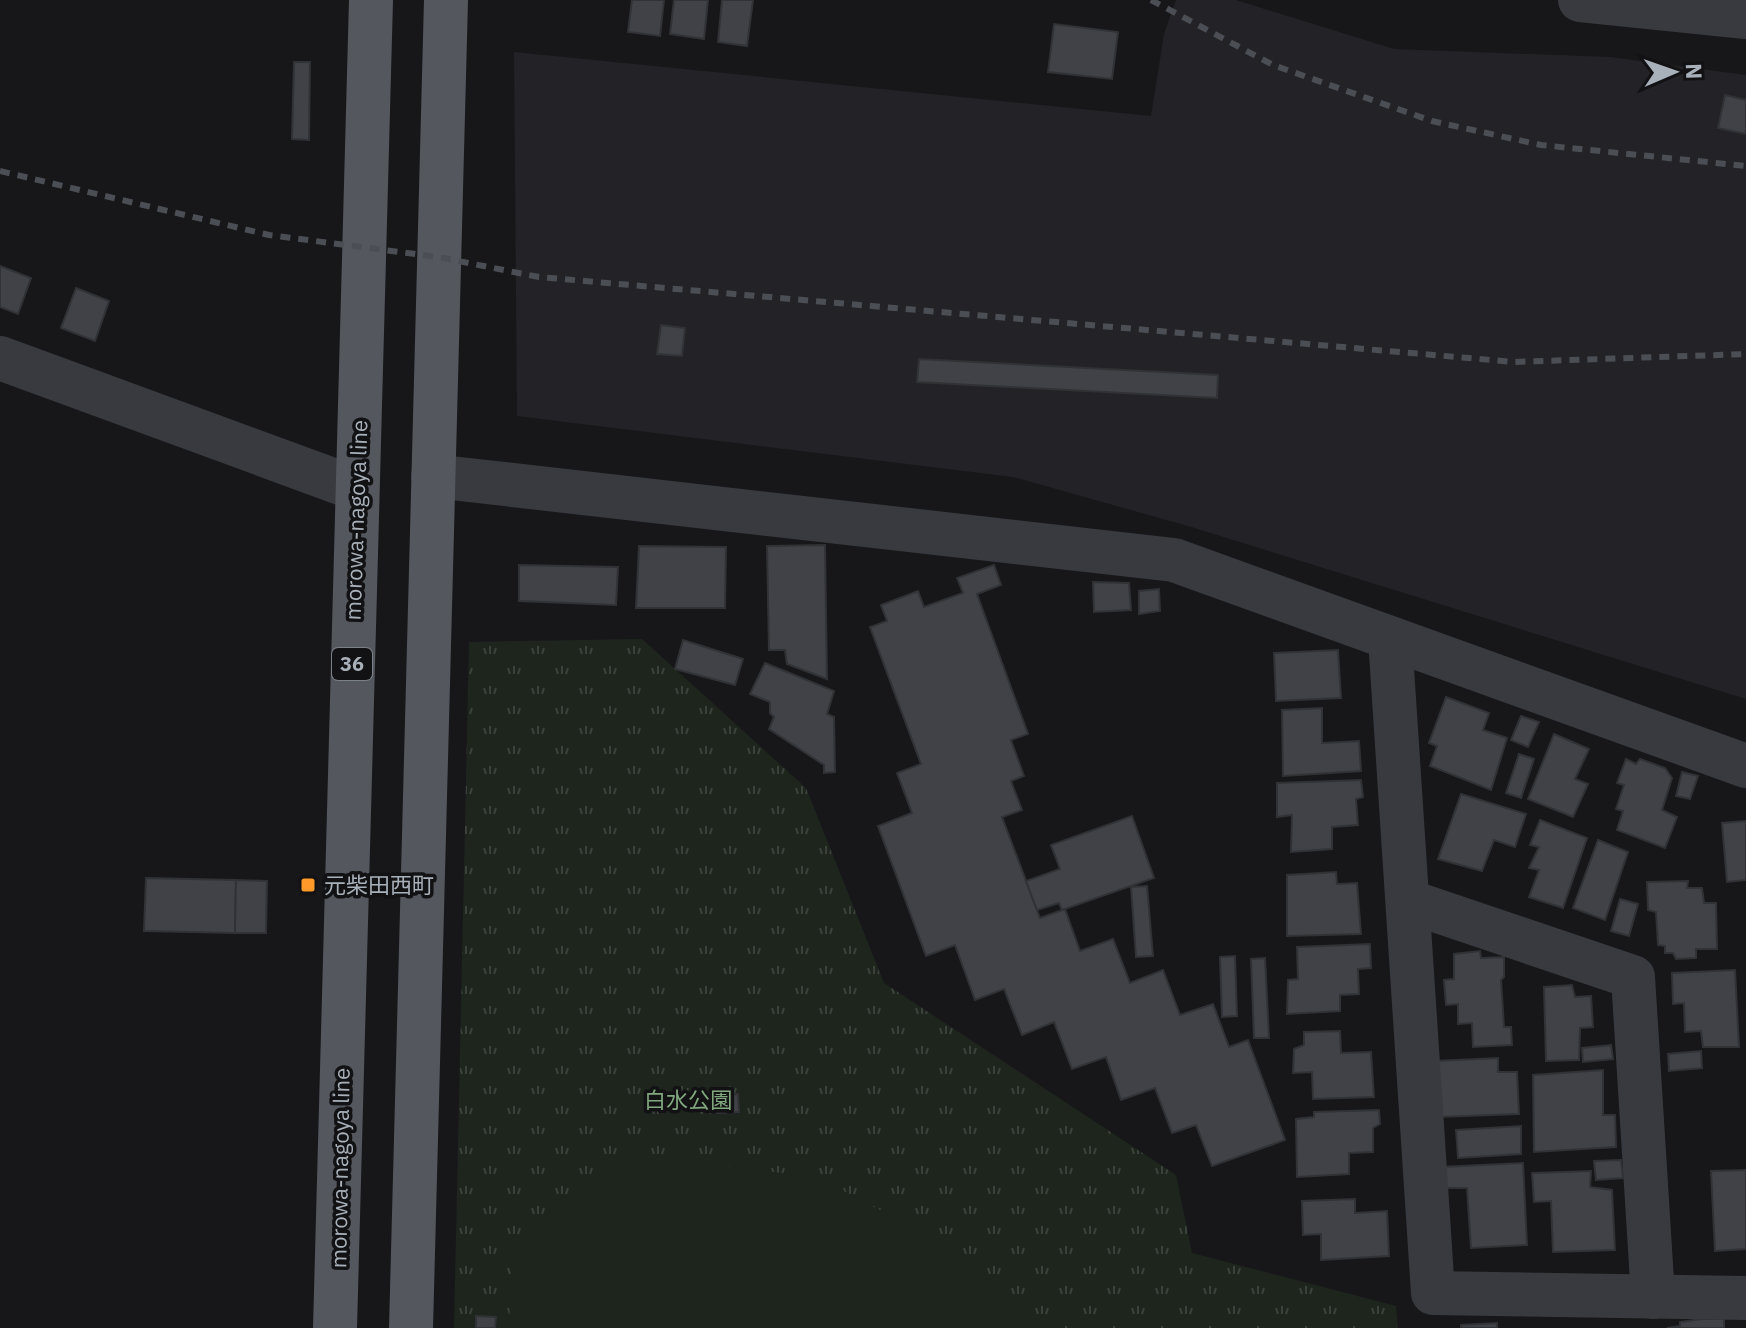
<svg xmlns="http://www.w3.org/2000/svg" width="1746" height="1328" viewBox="0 0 1746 1328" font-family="'IBM Plex Sans','Noto Sans JP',sans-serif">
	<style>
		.built { fill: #232327 }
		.grass { fill: url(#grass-tufts) }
		.pitch { fill: #1d251d }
		.building { fill: #414247; stroke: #313236; stroke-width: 2 }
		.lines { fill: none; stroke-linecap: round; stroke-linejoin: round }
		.minor { stroke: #383a3f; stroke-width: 44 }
		.major { stroke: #54575e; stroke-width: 44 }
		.rail { stroke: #4b4e54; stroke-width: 6; stroke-dasharray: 10 8; stroke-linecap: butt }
		.poi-dot { fill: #ff9929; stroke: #121214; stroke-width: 3 }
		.labels { text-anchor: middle; stroke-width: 7; stroke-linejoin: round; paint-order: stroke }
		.shield { fill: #121214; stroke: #7b8188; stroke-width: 2 }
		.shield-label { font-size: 20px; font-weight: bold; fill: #a8b0ba }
		.street-label { font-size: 22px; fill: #a8b0ba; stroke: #121214 }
		.poi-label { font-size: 22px; fill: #a8b0ba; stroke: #121214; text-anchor: start }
		.park-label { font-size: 22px; fill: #81a77e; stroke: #121214 }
	</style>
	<defs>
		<pattern id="grass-tufts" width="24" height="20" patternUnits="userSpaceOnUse" patternTransform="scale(2)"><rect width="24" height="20" fill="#1d251d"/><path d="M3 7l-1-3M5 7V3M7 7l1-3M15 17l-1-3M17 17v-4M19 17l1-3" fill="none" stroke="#3b423c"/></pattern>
	</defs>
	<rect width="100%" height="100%" fill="#171719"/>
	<polygon class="built" points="1176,0 1236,0 1394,49 1610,57 1746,75 1746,699 1188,526 1013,477 517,416 514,52 1151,116 1164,34"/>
	<polygon class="grass" points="642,639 806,788 884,983 1176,1175 1192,1253 1396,1306 1398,1328 454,1328 469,642"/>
	<polygon class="pitch" points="624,1161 690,1161 819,1178 971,1258 1033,1328 509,1328 512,1261 555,1202"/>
	<g class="building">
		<polygon points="632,0 664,0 660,36 628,32"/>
		<polygon points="674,0 708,0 704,39 670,34"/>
		<polygon points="722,0 753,0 747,46 718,42"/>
		<polygon points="1054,24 1118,32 1112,79 1048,72"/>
		<polygon points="294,62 310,62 309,140 292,139"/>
		<polygon points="1725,95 1746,100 1746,134 1718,128"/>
		<polygon points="0,266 31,278 18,314 0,307"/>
		<polygon points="76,288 109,301 95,341 61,328"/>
		<polygon points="661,325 685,328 682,356 657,354"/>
		<polygon points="919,359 1218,375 1217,398 917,382"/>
		<polygon points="825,545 827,679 787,664 785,650 769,650 767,546"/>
		<polygon points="639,546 726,547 725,608 636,608"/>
		<polygon points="519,565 618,567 616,605 519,601"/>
		<polygon points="994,565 1001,585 977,594 1028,734 1011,740 1024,776 1011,781 1022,810 1002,817 1040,918 1065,909 1080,951 1113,939 1130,983 1163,970 1180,1015 1213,1004 1229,1047 1248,1040 1285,1140 1212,1166 1196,1125 1172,1133 1155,1088 1121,1100 1106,1057 1072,1069 1054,1022 1022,1035 1004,989 975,1000 955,945 926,956 878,826 912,813 897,773 921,764 870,627 887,621 881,605 918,591 924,607 963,593 957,578"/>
		<polygon points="1093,582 1129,583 1131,610 1094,612"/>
		<polygon points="1159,589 1160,611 1139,614 1139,591"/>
		<polygon points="683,640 743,659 735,685 675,669"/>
		<polygon points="1338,650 1341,698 1276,701 1274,653"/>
		<polygon points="765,663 834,691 827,714 834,717 835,772 824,773 824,765 769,729 774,717 770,713 770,702 750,694"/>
		<polygon points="1446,697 1489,713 1483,730 1507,738 1491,790 1430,766 1437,746 1429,743"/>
		<polygon points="1322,708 1322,743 1359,741 1361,771 1283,776 1282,710"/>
		<polygon points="1521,716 1539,722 1528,747 1511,740"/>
		<polygon points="1554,734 1589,749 1575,779 1588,784 1573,817 1528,799"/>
		<polygon points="1519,754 1534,759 1521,798 1506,793"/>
		<polygon points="1626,759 1636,764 1640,759 1665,768 1672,778 1662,810 1677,817 1665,848 1617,830 1623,811 1616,809 1624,785 1617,783"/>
		<polygon points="1682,772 1698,776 1690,799 1676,796"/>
		<polygon points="1361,780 1363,797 1356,799 1358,825 1332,827 1332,849 1291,852 1292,815 1277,817 1277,783"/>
		<polygon points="1461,794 1526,814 1515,847 1494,840 1482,871 1438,859"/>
		<polygon points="1132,816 1154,878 1062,910 1059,903 1037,910 1026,881 1060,869 1051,845"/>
		<polygon points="1540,820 1587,838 1563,908 1529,897 1539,870 1529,868 1539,847 1530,845"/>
		<polygon points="1746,821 1746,880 1727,882 1722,823"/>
		<polygon points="1598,840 1628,852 1605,920 1573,908"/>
		<polygon points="1336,872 1337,884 1357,883 1361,934 1287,936 1287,875"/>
		<polygon points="146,878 236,880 235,933 144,931"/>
		<polygon points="236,880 267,881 266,933 235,933"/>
		<polygon points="1688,881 1687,888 1702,888 1704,903 1716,903 1717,949 1696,949 1696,958 1676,959 1673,953 1665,953 1665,946 1658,945 1656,912 1648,910 1647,882"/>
		<polygon points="1147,886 1153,956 1136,957 1131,887"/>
		<polygon points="1620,899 1638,904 1629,936 1611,931"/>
		<polygon points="1370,944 1371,968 1358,969 1359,994 1340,995 1340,1011 1287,1014 1288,980 1298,979 1297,947"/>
		<polygon points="1480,951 1481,958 1504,957 1504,977 1501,980 1504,1027 1511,1027 1512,1045 1473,1047 1472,1023 1458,1024 1458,1004 1446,1005 1444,980 1454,979 1454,954"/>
		<polygon points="1235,956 1237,1016 1222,1017 1220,957"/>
		<polygon points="1265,958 1269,1038 1254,1038 1251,959"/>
		<polygon points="1735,970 1739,1047 1703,1047 1701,1031 1685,1032 1684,1003 1673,1004 1672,973"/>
		<polygon points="1572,985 1575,997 1591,996 1593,1027 1580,1028 1579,1060 1546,1061 1544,987"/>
		<polygon points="1340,1031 1341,1053 1371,1052 1374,1097 1313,1099 1312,1072 1293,1073 1294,1049 1304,1045 1304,1032"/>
		<polygon points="1611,1045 1613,1059 1583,1062 1582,1048"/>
		<polygon points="1701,1051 1702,1068 1669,1071 1668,1054"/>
		<polygon points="1498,1058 1498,1072 1517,1072 1519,1114 1439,1117 1436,1061"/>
		<polygon points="1603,1070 1603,1115 1615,1115 1616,1147 1534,1152 1533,1075"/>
		<polygon points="738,1094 739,1112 717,1113 716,1095"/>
		<polygon points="1379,1110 1380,1124 1373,1128 1373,1152 1349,1153 1349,1174 1297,1177 1296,1119 1314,1117 1314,1112"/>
		<polygon points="1521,1126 1521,1154 1458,1158 1456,1130"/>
		<polygon points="1621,1160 1623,1178 1596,1180 1594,1161"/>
		<polygon points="1523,1163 1527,1245 1471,1248 1467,1188 1441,1188 1440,1167"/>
		<polygon points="1746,1170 1746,1249 1715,1251 1711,1171"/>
		<polygon points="1591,1171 1590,1187 1612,1190 1615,1250 1553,1252 1551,1201 1534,1202 1532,1173"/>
		<polygon points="1355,1199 1355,1213 1387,1211 1389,1256 1321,1260 1321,1234 1303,1235 1302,1201"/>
		<polygon points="476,1316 496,1317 495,1328 476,1328"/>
		<polygon points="1701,1319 1724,1319 1724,1328 1667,1328 1680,1326 1680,1322"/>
		<polygon points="1497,1323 1497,1328 1461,1328 1461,1325"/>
	</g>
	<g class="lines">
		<g class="minor">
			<polyline points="1580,0 1746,17"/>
			<polyline points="0,358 357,489"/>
			<polyline points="433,476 1174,560 1746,766"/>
			<polyline points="1390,638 1433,1293 1746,1298"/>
			<polyline points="1408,901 1633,977 1653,1297"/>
		</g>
		<g class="major">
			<polyline points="335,1328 371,0"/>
			<polyline points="411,1328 446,0"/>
		</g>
		<g class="rail">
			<polyline points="1151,0 1273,65 1432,121 1541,145 1746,166"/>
			<polyline points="0,171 269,235 438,257 539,277 1514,362 1746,354"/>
		</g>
	</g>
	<rect class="poi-dot" x="300" y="877" width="16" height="16" rx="4"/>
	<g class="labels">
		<rect class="shield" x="332" y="648" width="40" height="32" rx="6"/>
		<g class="shield-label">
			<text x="352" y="671">36</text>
		</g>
		<g class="street-label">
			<text transform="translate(356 520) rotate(-88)" y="8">morowa-nagoya line</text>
			<text transform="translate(340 1168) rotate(-89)" y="8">morowa-nagoya line</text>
		</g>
		<g class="poi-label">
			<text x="324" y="893">元柴田西町</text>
		</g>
		<g class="park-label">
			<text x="688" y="1108">白水公園</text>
		</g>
	</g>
	<g transform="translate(1674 72) rotate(88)" stroke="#121214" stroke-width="6" paint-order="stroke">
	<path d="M0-6L14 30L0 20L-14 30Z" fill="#a8b0ba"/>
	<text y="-12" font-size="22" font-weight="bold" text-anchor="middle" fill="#a8b0ba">N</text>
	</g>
</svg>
